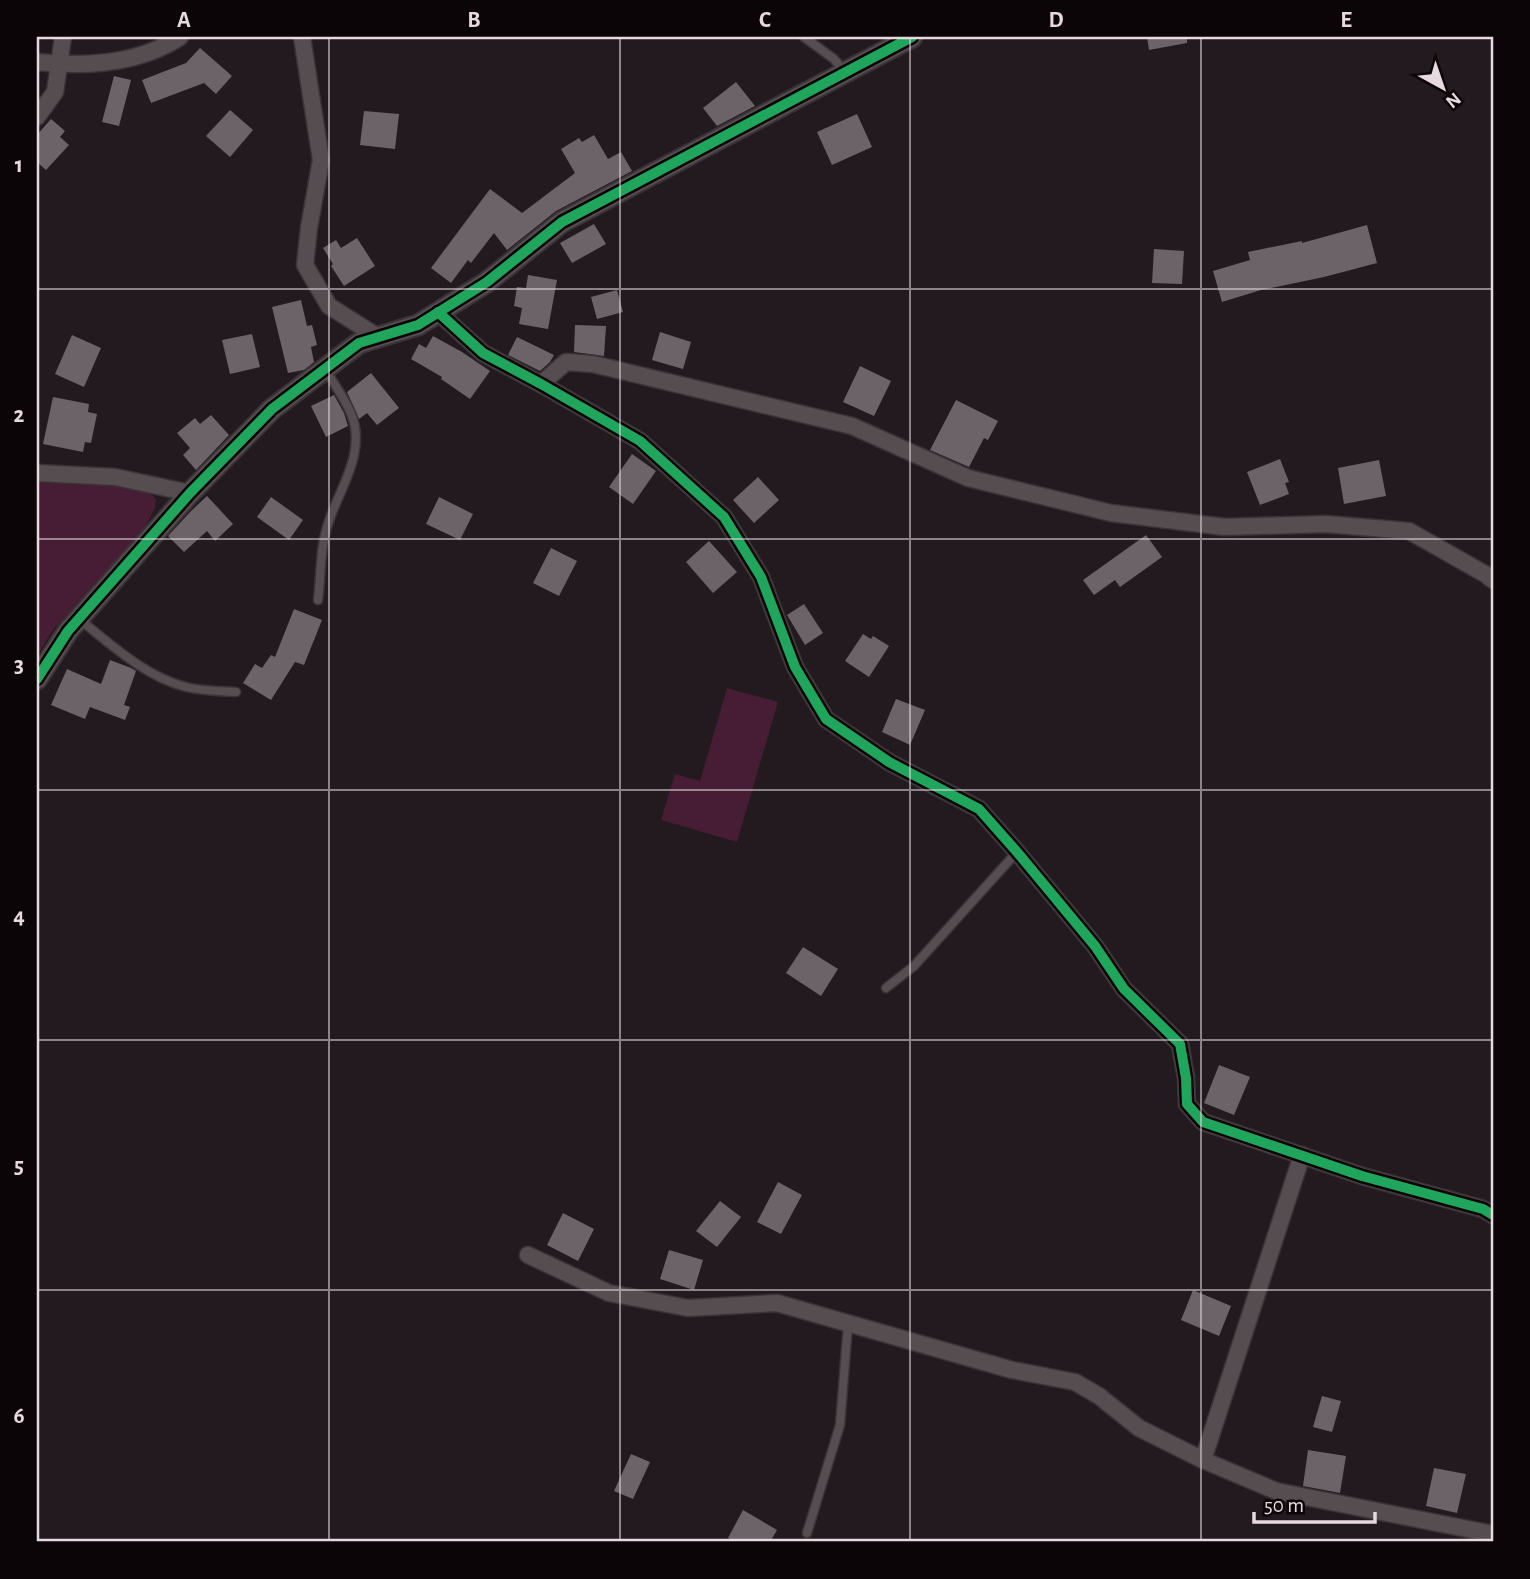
<svg xmlns="http://www.w3.org/2000/svg" width="1530" height="1579" viewBox="0 0 1530 1579" font-family="'Alegreya Sans',sans-serif">
	<style>
		.green { fill: #461d34 }
		.building { fill: #6b6367 }
		.lines { fill: none; stroke-linecap: round; stroke-linejoin: round }
		.service-casing { stroke: #3b3437; stroke-width: 11 }
		.minor-casing { stroke: #3b3437; stroke-width: 19 }
		.tertiary-casing { stroke: #3b3437; stroke-width: 23 }
		.service { stroke: #564d51; stroke-width: 8 }
		.minor { stroke: #564d51; stroke-width: 16 }
		.tertiary { stroke: #564d51; stroke-width: 19 }
		.cycleway-casing { stroke: #0b0507; stroke-width: 15 }
		.cycleway { stroke: #20a55d; stroke-width: 10 }
		.grid { fill: none; stroke: #e6d9df; stroke-width: 2; stroke-opacity: 0.55 }
		.neatline { fill: none; stroke: #e6d9df; stroke-width: 2.5 }
		.grid-label { font-size: 23px; text-anchor: middle; font-weight: bold; fill: #e6d9df }
	</style>
	<rect width="100%" height="100%" fill="#221a1e"/>
	<g class="green">
		<polygon points="37,481 100,483 149,491 156,500 155,508 140,537 53,630 37,656"/>
		<polygon points="727,688 778,702 737,842 661,820 675,774 700,781"/>
	</g>
	<g class="building">
		<polygon points="1147,37 1187,37 1187,43 1149,50"/>
		<polygon points="200,48 232,76 216,94 204,83 151,103 142,80 186,63"/>
		<polygon points="114,76 131,80 119,126 102,122"/>
		<polygon points="736,82 755,106 717,126 703,108"/>
		<polygon points="230,110 253,130 230,157 206,136"/>
		<polygon points="364,111 399,114 395,149 360,145"/>
		<polygon points="857,114 872,147 832,165 817,132"/>
		<polygon points="51,119 65,131 60,137 69,145 46,170 37,162 37,135"/>
		<polygon points="594,135 608,159 621,152 632,171 556,211 507,250 494,233 471,263 468,260 451,283 431,268 490,189 522,213 575,173 561,149 579,138 582,142"/>
		<polygon points="594,224 606,244 572,263 560,243"/>
		<polygon points="1367,225 1377,263 1324,277 1261,290 1222,302 1213,271 1250,260 1248,252 1302,241 1302,243"/>
		<polygon points="357,238 375,266 344,286 331,266 333,264 323,248 336,240 341,248"/>
		<polygon points="1154,249 1184,251 1182,284 1152,283"/>
		<polygon points="528,275 557,280 548,329 519,324 522,308 514,306 517,287 526,288"/>
		<polygon points="617,290 623,312 597,319 591,297"/>
		<polygon points="301,300 307,326 312,325 317,345 311,347 314,362 304,370 288,373 272,307"/>
		<polygon points="575,325 606,326 604,356 574,352"/>
		<polygon points="660,332 691,342 683,369 652,360"/>
		<polygon points="252,334 260,367 230,374 222,340"/>
		<polygon points="72,335 101,348 84,387 55,374"/>
		<polygon points="433,336 462,352 490,371 470,399 441,379 442,377 411,359 419,344 426,348"/>
		<polygon points="517,337 554,355 550,362 540,371 508,355"/>
		<polygon points="860,366 891,381 874,416 843,402"/>
		<polygon points="371,373 399,408 377,425 367,413 359,419 347,392"/>
		<polygon points="334,395 344,413 348,426 326,437 311,406"/>
		<polygon points="53,397 89,404 88,412 97,414 91,443 85,442 83,452 43,444"/>
		<polygon points="956,400 998,421 988,440 984,438 969,467 930,450"/>
		<polygon points="211,415 229,435 196,470 183,455 190,448 177,433 195,418 200,424"/>
		<polygon points="632,454 656,471 633,504 609,487"/>
		<polygon points="1280,459 1289,482 1285,483 1289,494 1260,505 1247,472"/>
		<polygon points="1379,460 1386,496 1344,504 1338,468"/>
		<polygon points="758,477 779,500 754,523 733,500"/>
		<polygon points="207,496 233,524 215,541 207,531 184,552 168,536 191,511"/>
		<polygon points="271,497 303,520 289,540 257,517"/>
		<polygon points="439,497 473,514 460,540 426,524"/>
		<polygon points="1146,535 1162,557 1120,587 1115,580 1094,595 1083,580"/>
		<polygon points="709,541 737,572 713,593 686,562"/>
		<polygon points="551,548 577,561 559,596 533,583"/>
		<polygon points="804,604 823,633 805,645 787,615"/>
		<polygon points="294,609 322,620 304,665 295,662 271,700 243,683 255,664 262,668 271,655 275,657"/>
		<polygon points="863,634 871,639 873,636 889,646 869,677 845,661"/>
		<polygon points="110,660 131,668 136,671 124,705 130,707 125,720 90,707 85,719 51,705 67,669 101,684"/>
		<polygon points="896,699 925,710 910,745 882,732"/>
		<polygon points="803,947 838,969 821,996 786,973"/>
		<polygon points="1219,1065 1250,1077 1234,1115 1204,1103"/>
		<polygon points="778,1182 802,1195 781,1234 757,1222"/>
		<polygon points="720,1201 741,1217 717,1247 696,1231"/>
		<polygon points="563,1213 594,1229 578,1261 547,1245"/>
		<polygon points="669,1250 703,1260 694,1290 660,1279"/>
		<polygon points="1193,1290 1231,1306 1219,1336 1181,1320"/>
		<polygon points="1322,1396 1341,1401 1332,1432 1313,1427"/>
		<polygon points="1308,1450 1346,1456 1340,1493 1303,1486"/>
		<polygon points="631,1454 650,1462 633,1499 614,1491"/>
		<polygon points="1434,1468 1466,1474 1457,1513 1426,1506"/>
		<polygon points="743,1510 777,1530 770,1542 736,1542 728,1538"/>
	</g>
	<g class="lines">
		<g class="service-casing">
			<g id="service">
				<polyline points="804,37 834,59 844,71"/>
				<path d="M318,600C321,576 320,547 328,524C339,489 366,454 352,416C346,400 334,384 325,369"/>
				<path d="M79,619C112,645 144,676 186,687C202,691 219,691 236,692"/>
				<polyline points="886,988 914,966 1017,852"/>
				<polyline points="807,1533 840,1425 848,1324"/>
			</g>
		</g>
		<g class="minor-casing">
			<g id="minor">
				<polyline points="302,37 321,160 309,228 305,265 329,306 378,337"/>
				<path d="M37,62C84,67 139,64 180,37"/>
				<polyline points="37,117 55,92 63,37"/>
				<polyline points="438,312 483,353 541,384 640,441 724,517 761,577 795,667 826,719 889,762 979,809 1017,852 1095,946 1124,989 1180,1044 1186,1078 1187,1104 1203,1122 1362,1176 1483,1209 1493,1215"/>
				<polyline points="541,384 566,362 593,364 852,426 968,478 1111,513 1225,527 1326,524 1409,531 1485,574 1493,580"/>
				<polyline points="37,473 115,477 190,493"/>
				<polyline points="528,1255 609,1293 688,1308 777,1303 1012,1370 1075,1382 1099,1396 1139,1428 1203,1460 1276,1491 1493,1534"/>
				<polyline points="1203,1460 1302,1155"/>
			</g>
		</g>
		<g class="tertiary-casing">
			<polyline id="tertiary" points="37,679 68,631 190,493 272,409 359,343 418,325 487,282 562,222 912,37"/>
		</g>
		<use href="#service" class="service"/>
		<use href="#minor" class="minor"/>
		<use href="#tertiary" class="tertiary"/>
		<g class="cycleway-casing">
			<g id="cycleway">
				<polyline points="438,312 483,353 541,384 640,441 724,517 761,577 795,667 826,719 889,762 979,809 1017,852 1095,946 1124,989 1180,1044 1186,1078 1187,1104 1203,1122 1362,1176 1483,1209 1493,1215"/>
				<polyline points="37,679 68,631 190,493 272,409 359,343 418,325 487,282 562,222 912,37"/>
			</g>
		</g>
		<use href="#cycleway" class="cycleway"/>
	</g>
	<path class="grid" d="M329,37V1542M620,37V1542M910,37V1542M1201,37V1542M37,289H1493M37,539H1493M37,790H1493M37,1040H1493M37,1290H1493"/>
	<rect width="1530" height="1579" fill="none" stroke="#0b0507" stroke-width="77"/>
	<g transform="translate(1443 88) rotate(140)" stroke="#0b0507" stroke-width="5" paint-order="stroke">
	<path d="M0-5L12 26L0 18L-12 26Z" fill="#e6d9df"/>
	<text y="-10" font-size="19" font-weight="bold" text-anchor="middle" fill="#e6d9df">N</text>
	</g>
	<path d="M1254 1512v10h121v-10" fill="none" stroke="#e6d9df" stroke-width="3.5"/>
	<text x="1264" y="1512" font-size="21" fill="#e6d9df" stroke="#0b0507" stroke-width="5" paint-order="stroke">50 m</text>
	<rect x="38" y="38" width="1454" height="1502" class="neatline"/>
	<g class="grid-label">
		<text x="184" y="27">A</text>
		<text x="474" y="27">B</text>
		<text x="765" y="27">C</text>
		<text x="1056" y="27">D</text>
		<text x="1346" y="27">E</text>
		<text x="19" y="172">1</text>
		<text x="19" y="422">2</text>
		<text x="19" y="672">3</text>
		<text x="19" y="923">4</text>
		<text x="19" y="1173">5</text>
		<text x="19" y="1423">6</text>
	</g>
</svg>
